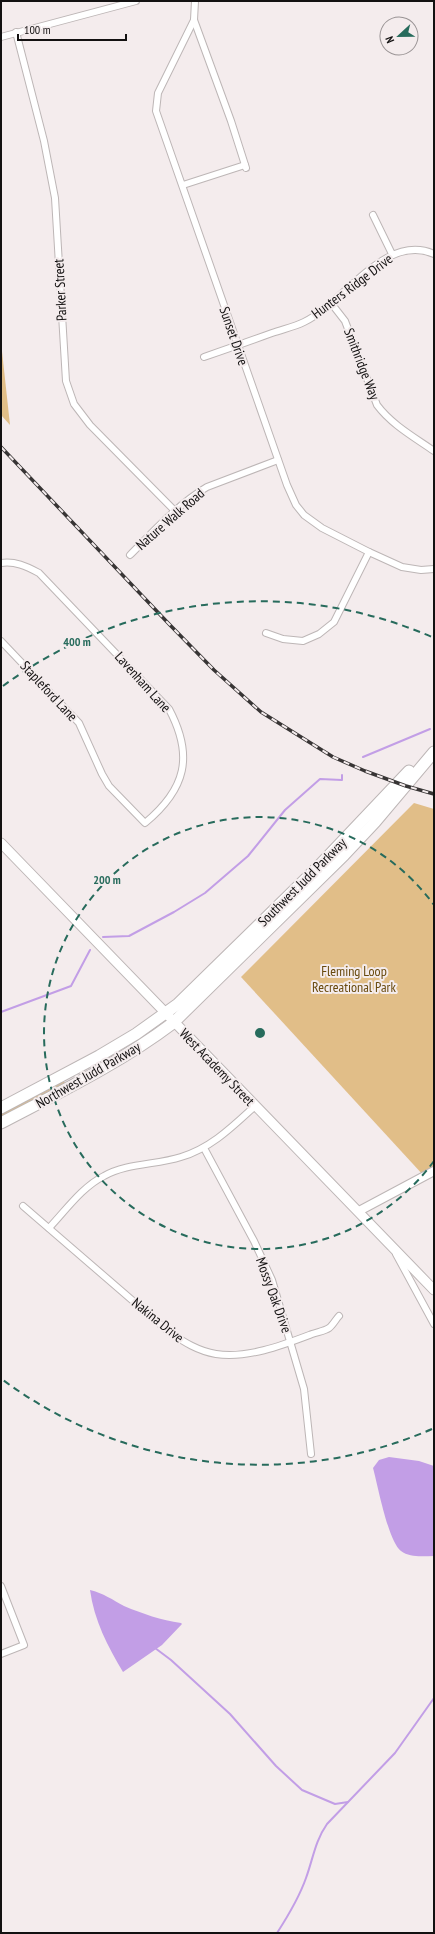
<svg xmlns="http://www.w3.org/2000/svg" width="435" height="1934" viewBox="0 0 435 1934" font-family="'PT Sans Narrow',sans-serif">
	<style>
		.green { fill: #e1be88 }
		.water { fill: #c29ee6 }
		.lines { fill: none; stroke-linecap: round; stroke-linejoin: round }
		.stream { stroke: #c29ee6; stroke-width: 2 }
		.minor-casing { stroke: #bdb6b6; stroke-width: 8 }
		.tertiary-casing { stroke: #bdb6b6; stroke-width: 10 }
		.secondary-casing { stroke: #bdb6b6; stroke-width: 11 }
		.trunk-casing { stroke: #bdb6b6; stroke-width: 13 }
		.minor { stroke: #fff; stroke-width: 6 }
		.tertiary { stroke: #fff; stroke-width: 8 }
		.secondary { stroke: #fff; stroke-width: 9 }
		.trunk { stroke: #fff; stroke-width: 11 }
		.rail-casing { stroke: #383535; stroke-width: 3.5 }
		.rail { stroke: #f4eced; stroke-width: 2; stroke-dasharray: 6; stroke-linecap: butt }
		.ring { fill: none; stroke: #276b5c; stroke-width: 2; stroke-dasharray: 7 5 }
		.labels { text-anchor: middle; stroke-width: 4; stroke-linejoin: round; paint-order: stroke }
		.street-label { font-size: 14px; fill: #131111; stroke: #f4eced }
		.park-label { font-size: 14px; fill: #68490d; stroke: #f4eced }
		.centre { fill: #276b5c; stroke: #f4eced; stroke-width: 2 }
		.ring-label { font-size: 12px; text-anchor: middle; font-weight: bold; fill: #276b5c; stroke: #f4eced; stroke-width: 4; stroke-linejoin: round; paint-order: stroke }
	</style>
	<rect width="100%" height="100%" fill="#f4eced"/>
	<g class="green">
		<polygon points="1,342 10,425 1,415"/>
		<polygon points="414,803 434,809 434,1172 424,1176 241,977"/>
		<polygon points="63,1080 65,1083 1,1118 1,1113"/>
	</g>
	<g class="water">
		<path d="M389,1457L419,1461L434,1466V1556C423,1556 410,1558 401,1551C388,1541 378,1486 373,1468L379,1460Z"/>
		<path d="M90,1590C103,1593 113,1600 124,1606C143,1614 161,1620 181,1623L182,1624L162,1645L123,1672C108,1647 94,1620 90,1590Z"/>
	</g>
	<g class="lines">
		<g class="stream">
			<polyline points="363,757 430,729"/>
			<polyline points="103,937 129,936 174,912 205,893 248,856 285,810 320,779 342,780 342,775"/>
			<polyline points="1,1012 71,986 90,950"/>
			<polyline points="155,1648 171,1660 230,1714 276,1766 302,1790 335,1804 348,1802"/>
			<path d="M277,1933C288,1916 299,1898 306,1878C313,1859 315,1841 327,1824L395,1753L434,1698"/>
		</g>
		<g class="minor-casing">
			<g id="minor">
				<polyline points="195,1 194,20 231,121 246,168"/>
				<polyline points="194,20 158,93 156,111 287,485 296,505 304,515 322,528 369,552 402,567 421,570 434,569"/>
				<polyline points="16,32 44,141 55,198 66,381 74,404 90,425 175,511"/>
				<polyline points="1,37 136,1"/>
				<polyline points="183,185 245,165"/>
				<polyline points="373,215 392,254"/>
				<path d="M331,303L345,321L377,405C392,425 414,437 434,451"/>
				<path d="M204,357C227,349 250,341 272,333C283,329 294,327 304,322C344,303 385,232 434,254"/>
				<path d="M130,555C154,531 178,504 207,487L278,460"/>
				<path d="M1,563C15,561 26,566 39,573L169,709C194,756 186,789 145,823L109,786L102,774L79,723L1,641"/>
				<polyline points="266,633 283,639 303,641 319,634 334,622 369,552"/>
				<polyline points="204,1148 254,1241 272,1280 304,1389 311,1454"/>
				<path d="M23,1206L169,1332C184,1342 198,1351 216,1354C247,1359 283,1345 312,1334C317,1332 325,1331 329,1328C333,1325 336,1319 339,1316"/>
				<path d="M49,1228C66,1210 82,1187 104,1176C127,1163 156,1165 181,1157C211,1148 232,1127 255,1106"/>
				<polyline points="396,1254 434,1324"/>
				<polyline points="1,1586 24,1645 1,1654"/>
			</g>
		</g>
		<g class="tertiary-casing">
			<polyline id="tertiary" points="359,1211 434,1171"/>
		</g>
		<g class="secondary-casing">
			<polyline id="secondary" points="1,843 434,1290"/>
		</g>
		<g class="trunk-casing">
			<g id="trunk">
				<polyline points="1,1108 99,1056 136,1034 178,1004 318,867 409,771"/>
				<path d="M1,1123C60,1092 120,1063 173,1023L344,855L375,822L434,752"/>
			</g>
		</g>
		<use href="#minor" class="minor"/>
		<use href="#tertiary" class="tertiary"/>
		<use href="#secondary" class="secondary"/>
		<use href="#trunk" class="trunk"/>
		<g class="rail-casing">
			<polyline id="rail" points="1,447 169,624 214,670 261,712 333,757 365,771 406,786 434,794"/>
		</g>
		<use href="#rail" class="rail"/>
	</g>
	<g class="ring">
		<path d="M434 1161A216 216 0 1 1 434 905"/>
		<path d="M432 1429A432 432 0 0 1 3 1380M3 686A432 432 0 0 1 432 637"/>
	</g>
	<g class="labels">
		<g class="street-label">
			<text transform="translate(352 286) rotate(-37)" y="5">Hunters Ridge Drive</text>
			<text transform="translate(60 290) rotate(-93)" y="5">Parker Street</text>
			<text transform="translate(234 336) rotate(71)" y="5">Sunset Drive</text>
			<text transform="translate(362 364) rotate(69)" y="5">Smithridge Way</text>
			<text transform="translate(170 519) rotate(-41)" y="5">Nature Walk Road</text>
			<text transform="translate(143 682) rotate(48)" y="5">Lavenham Lane</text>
			<text transform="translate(49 691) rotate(47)" y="5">Stapleford Lane</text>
			<text transform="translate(302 882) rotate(-45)" y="5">Southwest Judd Parkway</text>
			<text transform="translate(217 1067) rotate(46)" y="5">West Academy Street</text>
			<text transform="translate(88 1075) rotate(-30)" y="5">Northwest Judd Parkway</text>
			<text transform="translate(274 1295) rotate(70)" y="5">Mossy Oak Drive</text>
			<text transform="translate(158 1320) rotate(39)" y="5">Nakina Drive</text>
		</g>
		<g class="park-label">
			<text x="354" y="976">Fleming Loop<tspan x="354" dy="16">Recreational Park</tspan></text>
		</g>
	</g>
	<circle cx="260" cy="1033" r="6" class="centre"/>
	<g class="ring-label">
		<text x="77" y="646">400 m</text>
		<text x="107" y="884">200 m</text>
	</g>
	<rect width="435" height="1934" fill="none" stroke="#131111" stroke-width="4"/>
	<g transform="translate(399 36) rotate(248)"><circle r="19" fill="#f4eced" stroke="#9a9495"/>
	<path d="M0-3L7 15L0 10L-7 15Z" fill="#276b5c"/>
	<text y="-6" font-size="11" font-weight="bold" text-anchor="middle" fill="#131111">N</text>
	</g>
	<path d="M18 34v6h108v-6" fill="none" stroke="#131111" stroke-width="2"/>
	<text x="24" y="34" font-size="12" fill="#131111" stroke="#f4eced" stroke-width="3" paint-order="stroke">100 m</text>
</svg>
